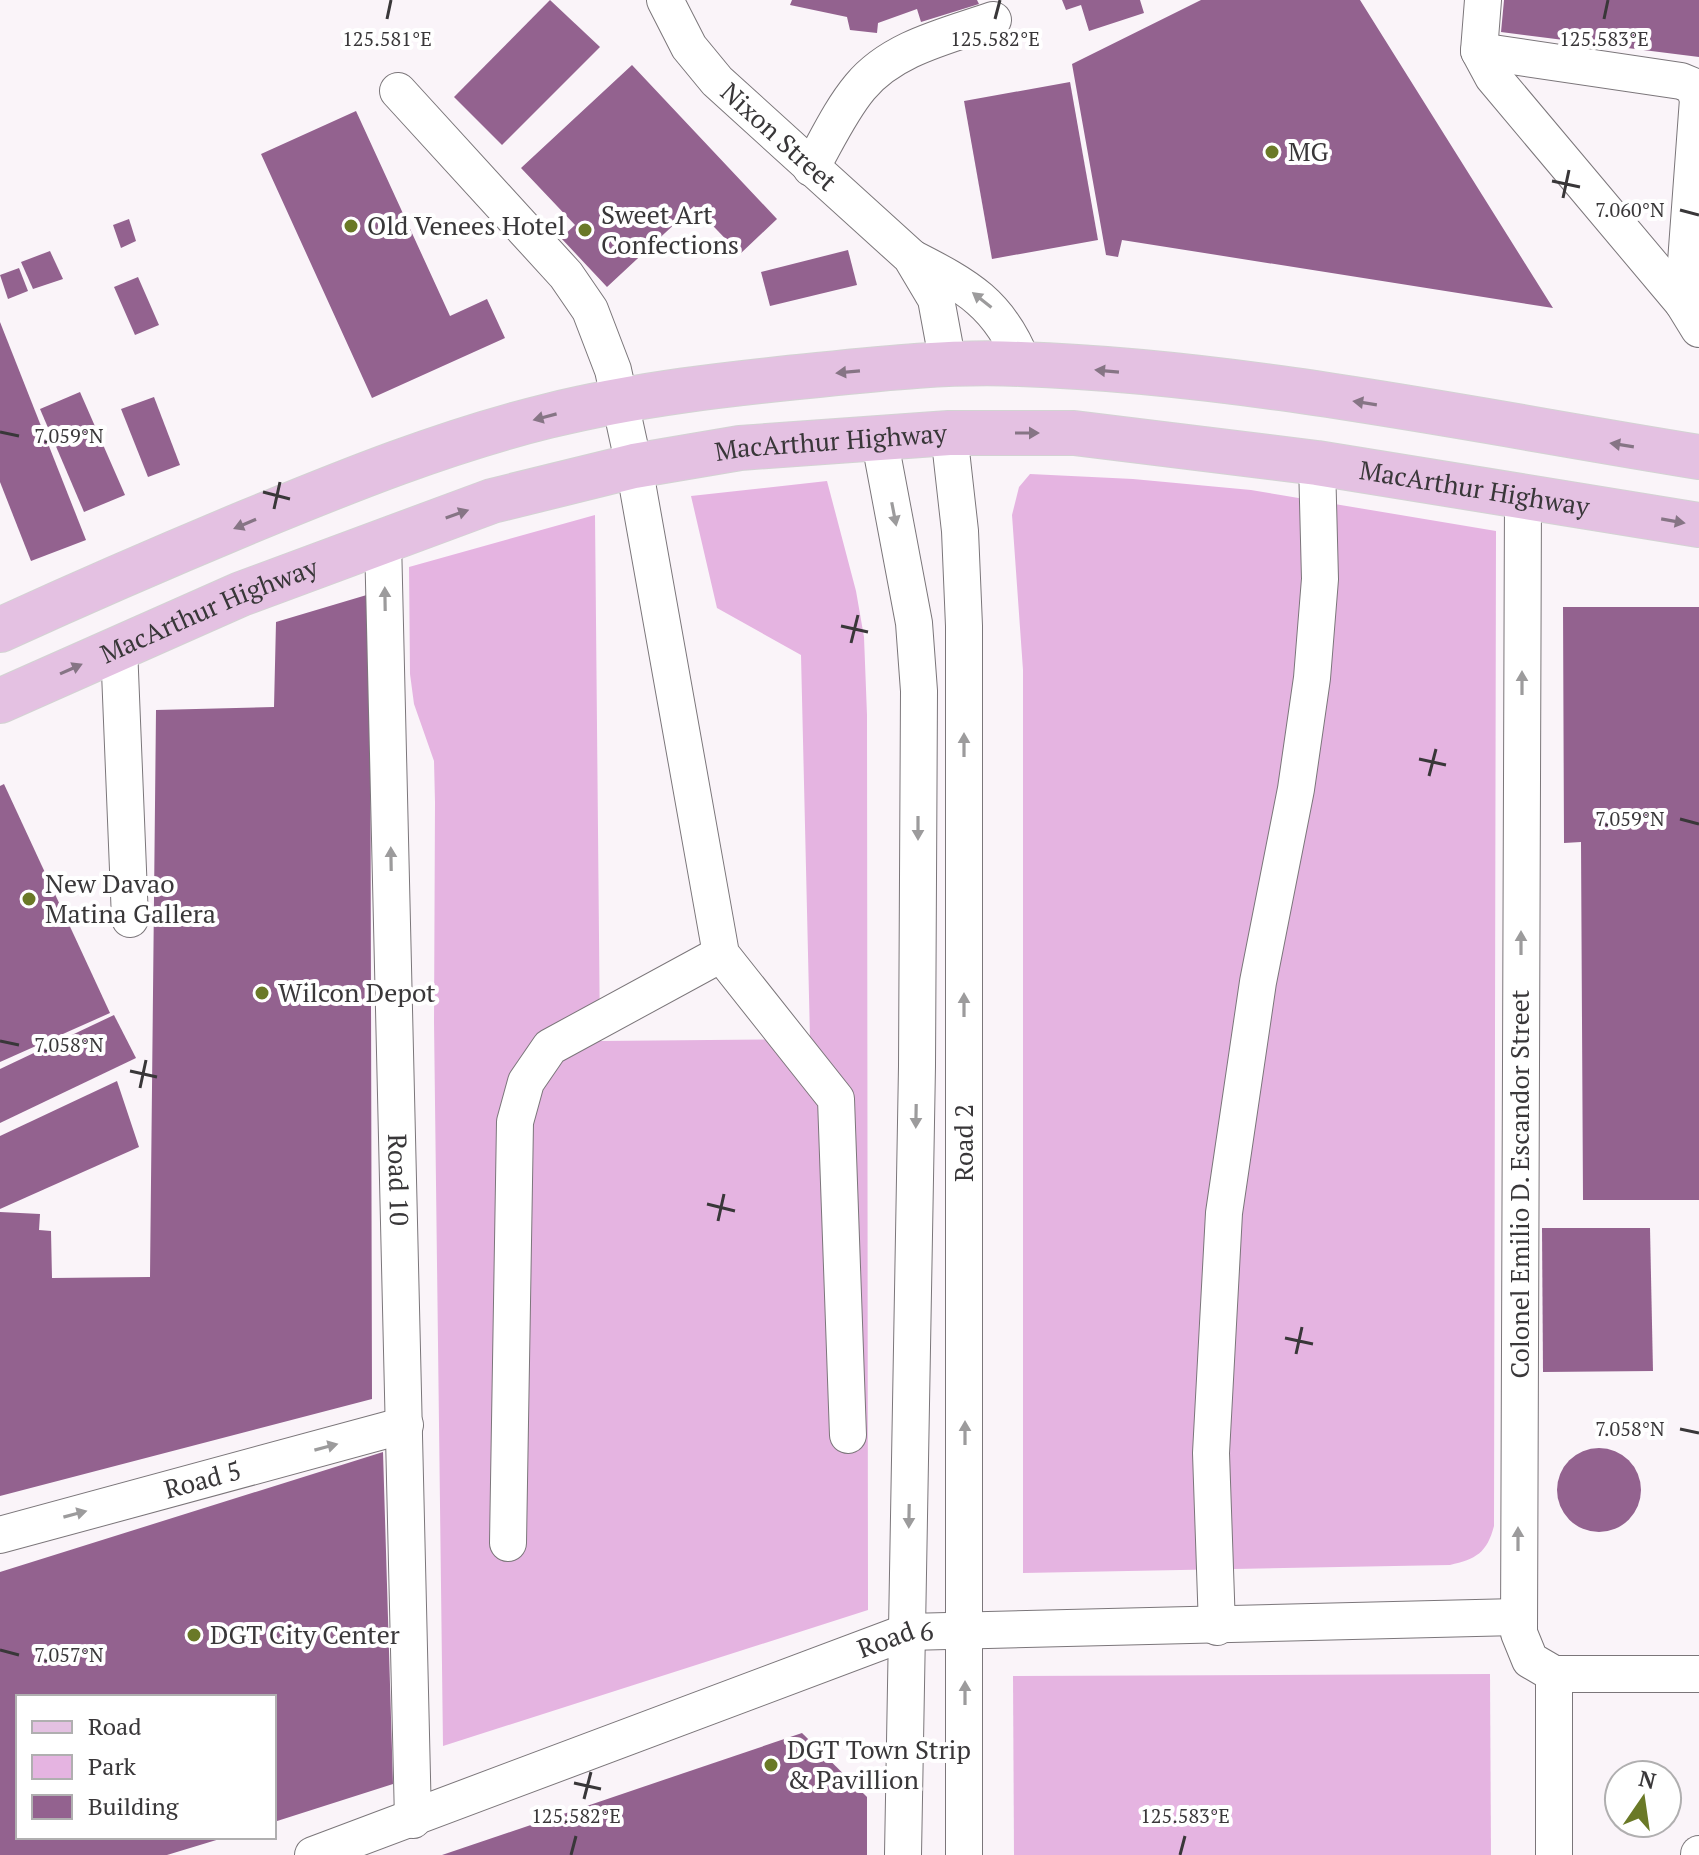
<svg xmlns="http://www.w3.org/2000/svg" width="1699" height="1855" viewBox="0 0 1699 1855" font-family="'PT Serif',serif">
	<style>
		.green { fill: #e5b4e1 }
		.building { fill: #93628f }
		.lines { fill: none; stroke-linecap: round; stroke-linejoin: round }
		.minor-casing { stroke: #7b767a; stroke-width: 38 }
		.major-casing { stroke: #d3d3d3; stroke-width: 46 }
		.minor { stroke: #fff; stroke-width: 36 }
		.major { stroke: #e4c1e2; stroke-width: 44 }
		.oneway { fill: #9c9b9c }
		.oneway2 { fill: #867585 }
		.ticks { fill: none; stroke: #393739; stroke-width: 3 }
		.poi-dot { fill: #6a7927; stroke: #fff; stroke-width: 3 }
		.labels { text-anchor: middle; stroke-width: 8; stroke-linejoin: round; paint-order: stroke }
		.street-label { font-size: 26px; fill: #393739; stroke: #fff }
		.poi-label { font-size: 26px; fill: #393739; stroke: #fff; text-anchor: start }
		.ticks-label { font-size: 20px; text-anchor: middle; fill: #393739; stroke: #fff; stroke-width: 8; stroke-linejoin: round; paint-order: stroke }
	</style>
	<rect width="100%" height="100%" fill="#faf4f9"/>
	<g class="green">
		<path d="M1030,474L1133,479L1251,490L1496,531L1494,1526C1487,1553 1476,1559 1450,1565L1023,1573V670L1012,515L1019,487Z"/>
		<polygon points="827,481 856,591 864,637 867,715 868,1610 443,1746 434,1022 435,802 434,761 414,704 410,674 409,567 595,515 600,1041 810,1039 801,655 717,608 691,496"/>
		<polygon points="1490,1674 1491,1855 1014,1855 1013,1676"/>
	</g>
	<g class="building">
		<polygon points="550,0 600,47 502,145 454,97"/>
		<polygon points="792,0 977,0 979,4 921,22 917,9 878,23 877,33 850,30 847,17 790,5"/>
		<polygon points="1062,0 1140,0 1144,13 1089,31 1081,5 1066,10"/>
		<polygon points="1201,0 1360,0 1553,308 1122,240 1118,257 1106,255 1072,64"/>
		<polygon points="1504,0 1699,0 1699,57 1501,32"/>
		<polygon points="632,65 777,219 740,254 694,206 607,287 561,238 575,225 521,168"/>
		<polygon points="1070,82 1098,240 992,259 964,101"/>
		<polygon points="356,111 450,316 487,299 505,338 372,398 261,154"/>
		<polygon points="129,219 136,241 121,248 113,225"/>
		<polygon points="848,250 857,285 770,306 761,272"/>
		<polygon points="50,251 63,279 33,289 21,262"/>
		<polygon points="19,268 28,291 8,299 0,275"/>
		<polygon points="138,277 159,325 135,335 114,287"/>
		<polygon points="0,322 86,540 31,561 0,482"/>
		<polygon points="80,392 125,495 84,512 40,409"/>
		<polygon points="154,397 180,465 148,477 121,409"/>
		<polygon points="370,594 372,1399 0,1496 0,1212 40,1214 39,1230 51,1231 52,1278 150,1277 156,710 274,707 276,622"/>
		<polygon points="1563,607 1699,607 1699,1200 1583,1200 1581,842 1564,843"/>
		<polygon points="4,784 110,1013 0,1062 0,786"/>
		<polygon points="114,1015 136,1058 0,1123 0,1069"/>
		<polygon points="117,1081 139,1147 0,1209 0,1136"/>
		<polygon points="1542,1228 1650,1228 1653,1371 1543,1372"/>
		<circle cx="1599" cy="1490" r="42"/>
		<polygon points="383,1452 393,1784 274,1822 274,1697 18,1697 18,1837 223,1838 167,1855 0,1855 0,1572"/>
		<polygon points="802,1733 867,1797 867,1855 442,1855"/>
	</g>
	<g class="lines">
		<g class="minor-casing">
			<g id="minor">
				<path id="s1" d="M665,0L689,47L717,81L911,257L936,299L948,364"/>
				<polyline points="1483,0 1479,51 1493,77 1683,303"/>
				<polyline points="1479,51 1681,81 1693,86 1698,99 1683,303 1699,329"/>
				<polyline points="398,91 566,275 590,310 613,370 634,466 721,954 836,1099 848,1435"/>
				<path d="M811,168C826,142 840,111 860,87C892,48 947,36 993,20"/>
				<path d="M912,258C967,286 1000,304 1023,364"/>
				<polyline points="949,433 960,531 964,626 964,1855"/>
				<polyline points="879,437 914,623 919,691 917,1066 903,1855"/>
				<polyline points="1523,496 1519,1633 1530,1660 1554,1674 1699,1674"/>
				<path id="s2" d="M383,540L413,1820"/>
				<polyline points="119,647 130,919"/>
				<path id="s3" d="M0,1535L405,1425"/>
				<polyline points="508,1543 515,1122 526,1082 550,1047 721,954"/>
				<polyline points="1217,1627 1211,1453 1224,1213 1258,982 1296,789 1312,678 1320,579 1317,463"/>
				<polyline points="1554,1674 1554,1855"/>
				<path id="s4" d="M313,1855L907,1632L1517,1617"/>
				<polyline points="1699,1855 1699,1854"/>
			</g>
		</g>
		<g class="major-casing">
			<g id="major">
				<path d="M0,630C83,592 166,556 250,521C347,481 446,441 548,416C637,394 727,384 818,375C885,368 952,361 1020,364C1247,372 1475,421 1699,457"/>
				<path id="s5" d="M0,701L241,594L492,501L634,466L740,448L949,433H1074L1317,463L1699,525"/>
			</g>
		</g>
		<use href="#minor" class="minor"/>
		<use href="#major" class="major"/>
	</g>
	<defs><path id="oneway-solid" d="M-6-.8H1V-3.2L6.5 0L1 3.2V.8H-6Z" transform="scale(2)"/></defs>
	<g class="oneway">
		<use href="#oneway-solid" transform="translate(982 300) rotate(-142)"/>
		<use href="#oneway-solid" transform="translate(894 514) rotate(79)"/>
		<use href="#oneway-solid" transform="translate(385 599) rotate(-91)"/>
		<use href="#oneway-solid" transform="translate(1522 683) rotate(-90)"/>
		<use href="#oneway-solid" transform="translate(964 745) rotate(-90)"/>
		<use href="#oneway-solid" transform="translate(918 828) rotate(90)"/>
		<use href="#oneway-solid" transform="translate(391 859) rotate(-91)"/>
		<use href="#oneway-solid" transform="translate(1521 943) rotate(-90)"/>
		<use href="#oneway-solid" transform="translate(964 1005) rotate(-90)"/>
		<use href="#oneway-solid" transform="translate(916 1116) rotate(91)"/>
		<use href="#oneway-solid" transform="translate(965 1433) rotate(-90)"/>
		<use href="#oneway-solid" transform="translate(326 1447) rotate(-15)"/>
		<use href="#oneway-solid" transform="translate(75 1514) rotate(-15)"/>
		<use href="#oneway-solid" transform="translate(909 1516) rotate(91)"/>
		<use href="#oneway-solid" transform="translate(1518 1539) rotate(-90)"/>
		<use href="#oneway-solid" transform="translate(965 1693) rotate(-90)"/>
	</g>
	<g class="oneway2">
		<use href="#oneway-solid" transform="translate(1107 371) rotate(-175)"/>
		<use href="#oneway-solid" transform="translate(848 372) rotate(175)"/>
		<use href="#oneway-solid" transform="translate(1365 403) rotate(-171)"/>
		<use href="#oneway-solid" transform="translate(545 417) rotate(165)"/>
		<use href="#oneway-solid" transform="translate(1027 433)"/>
		<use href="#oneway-solid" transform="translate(1622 445) rotate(-171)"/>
		<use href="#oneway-solid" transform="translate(457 514) rotate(-19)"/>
		<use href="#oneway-solid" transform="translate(1673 521) rotate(10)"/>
		<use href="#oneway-solid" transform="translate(245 524) rotate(157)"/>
		<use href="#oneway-solid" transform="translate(71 669) rotate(-24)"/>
	</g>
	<path class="ticks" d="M387,19L391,0M995,19L1000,0M1604,19L1608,0M1552,181L1580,187M1563,198L1569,170M1680,210L1699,215M0,432L19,436M263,492L290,499M274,509L280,482M841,626L868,632M851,643L858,615M1419,759L1446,765M1429,776L1436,749M1680,819L1699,824M0,1041L19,1045M130,1071L157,1077M140,1088L146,1060M707,1204L735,1211M718,1221L724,1194M1285,1338L1313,1344M1296,1354L1302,1327M1680,1429L1699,1433M0,1650L19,1655M574,1783L601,1789M584,1799L591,1772M571,1855L576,1836M1180,1855L1185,1836"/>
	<g class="poi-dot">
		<circle cx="1272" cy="152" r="8"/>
		<circle cx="351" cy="226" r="8"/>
		<circle cx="585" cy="230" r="8"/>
		<circle cx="29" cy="899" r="8"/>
		<circle cx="262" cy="993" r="8"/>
		<circle cx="194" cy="1635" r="8"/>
		<circle cx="771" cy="1765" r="8"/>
	</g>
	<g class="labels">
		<g class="street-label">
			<text dy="9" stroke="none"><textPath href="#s1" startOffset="180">Nixon Street</textPath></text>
			<text dy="9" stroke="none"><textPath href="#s5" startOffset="876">MacArthur Highway</textPath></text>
			<text dy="9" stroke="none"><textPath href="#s5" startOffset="1524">MacArthur Highway</textPath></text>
			<text dy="9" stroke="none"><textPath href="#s5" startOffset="228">MacArthur Highway</textPath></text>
			<text transform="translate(964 1143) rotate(-90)" y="9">Road 2</text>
			<text dy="9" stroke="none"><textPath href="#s2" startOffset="640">Road 10</textPath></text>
			<text transform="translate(1520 1184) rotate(-90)" y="9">Colonel Emilio D. Escandor Street</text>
			<text dy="9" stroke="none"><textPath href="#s3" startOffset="210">Road 5</textPath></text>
			<text dy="9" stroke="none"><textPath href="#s4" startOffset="622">Road 6</textPath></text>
		</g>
		<g class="poi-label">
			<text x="1288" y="161">MG</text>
			<text x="601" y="224">Sweet Art<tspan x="601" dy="30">Confections</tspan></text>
			<text x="367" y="235">Old Venees Hotel</text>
			<text x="45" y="893">New Davao<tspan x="45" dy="30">Matina Gallera</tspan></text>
			<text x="278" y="1002">Wilcon Depot</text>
			<text x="210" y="1644">DGT City Center</text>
			<text x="787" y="1759">DGT Town Strip<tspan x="787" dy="30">&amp; Pavillion</tspan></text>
		</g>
	</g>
	<g class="ticks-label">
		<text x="387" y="46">125.581°E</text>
		<text x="995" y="46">125.582°E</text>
		<text x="1604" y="46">125.583°E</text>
		<text x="1630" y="217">7.060°N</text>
		<text x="69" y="443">7.059°N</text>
		<text x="1630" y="826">7.059°N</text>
		<text x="69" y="1052">7.058°N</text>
		<text x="1630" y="1436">7.058°N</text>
		<text x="69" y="1662">7.057°N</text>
		<text x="576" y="1823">125.582°E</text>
		<text x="1185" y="1823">125.583°E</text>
	</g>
	<rect x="16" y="1695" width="260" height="144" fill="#ffffff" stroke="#b0afb0" stroke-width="2"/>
	<rect x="32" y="1721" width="40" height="12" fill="#e4c1e2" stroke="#b0afb0" stroke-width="2"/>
	<text x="88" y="1735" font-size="24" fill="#393739">Road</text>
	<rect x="32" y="1755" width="40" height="24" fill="#e5b4e1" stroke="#b0afb0" stroke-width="2"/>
	<text x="88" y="1775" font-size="24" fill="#393739">Park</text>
	<rect x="32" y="1795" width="40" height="24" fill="#93628f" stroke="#b0afb0" stroke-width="2"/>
	<text x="88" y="1815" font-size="24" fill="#393739">Building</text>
	<g transform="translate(1643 1799) rotate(13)"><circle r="38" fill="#ffffff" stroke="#b0afb0" stroke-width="2"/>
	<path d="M0-6L14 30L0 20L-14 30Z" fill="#6a7927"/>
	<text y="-12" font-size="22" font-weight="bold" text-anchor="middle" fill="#393739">N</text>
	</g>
</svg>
